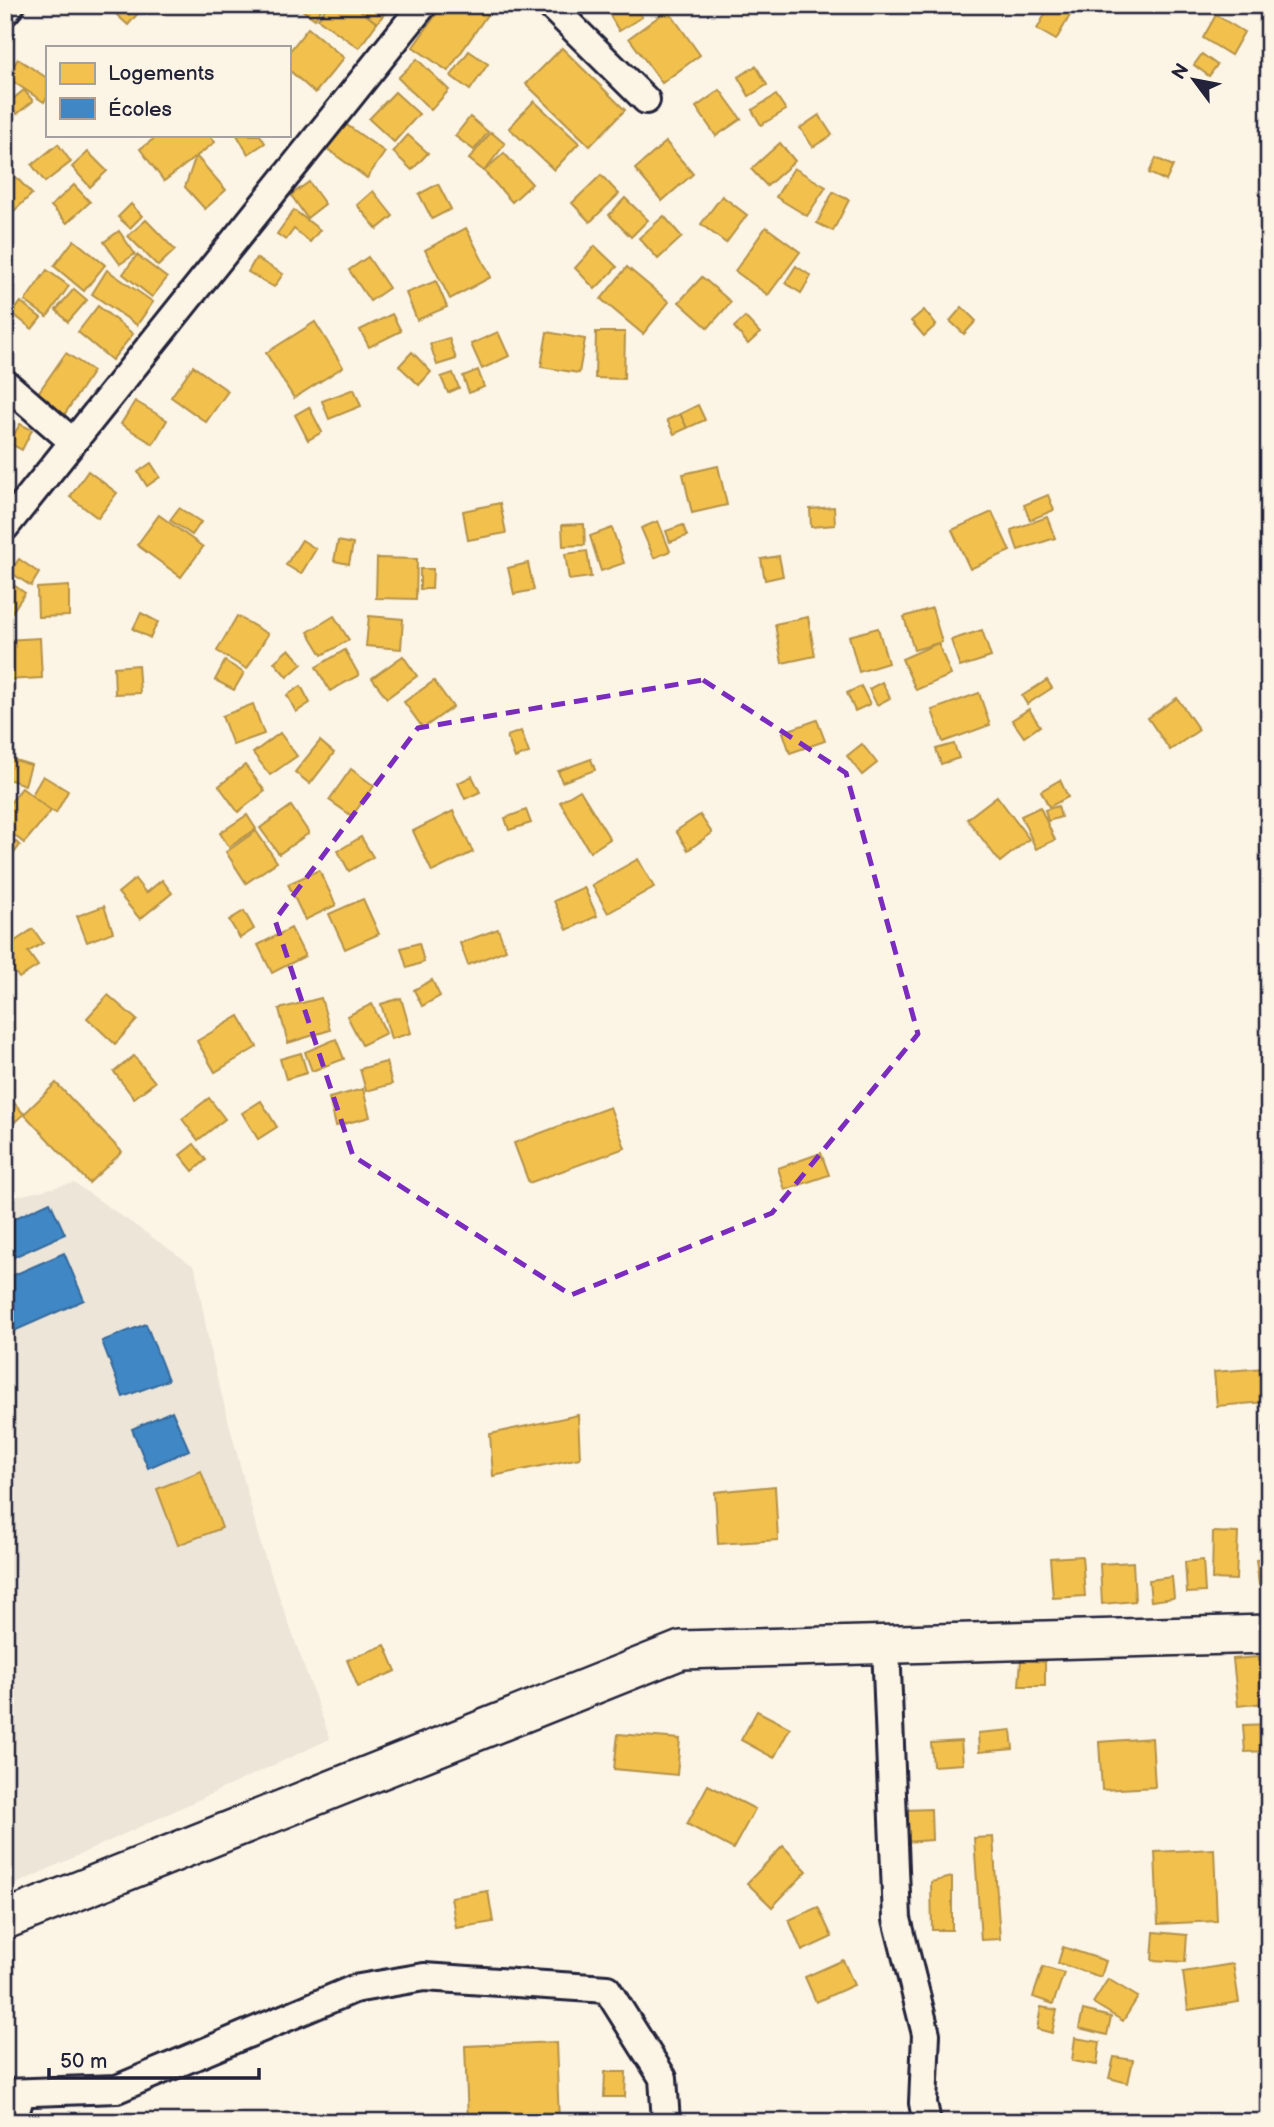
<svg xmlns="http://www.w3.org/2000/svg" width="1274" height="2127" viewBox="0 0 1274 2127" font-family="'Balsamiq Sans',sans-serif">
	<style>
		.built { fill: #ece5d8 }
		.homes { fill: #f2c14e; stroke: #b49148; stroke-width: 2 }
		.schools { fill: #3f88c5; stroke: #36699c; stroke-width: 2 }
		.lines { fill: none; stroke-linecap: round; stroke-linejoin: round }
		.street-casing { stroke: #22223b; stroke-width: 32 }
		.secondary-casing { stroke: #22223b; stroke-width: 42 }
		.street { stroke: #fcf5e5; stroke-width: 26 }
		.secondary { stroke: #fcf5e5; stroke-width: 37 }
		.marked { fill: none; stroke: #7b2cbf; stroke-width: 5; stroke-dasharray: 14 9; stroke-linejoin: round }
	</style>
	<rect width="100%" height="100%" fill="#fcf5e5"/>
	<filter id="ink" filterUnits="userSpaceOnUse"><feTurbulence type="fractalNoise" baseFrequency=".0143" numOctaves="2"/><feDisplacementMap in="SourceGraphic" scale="14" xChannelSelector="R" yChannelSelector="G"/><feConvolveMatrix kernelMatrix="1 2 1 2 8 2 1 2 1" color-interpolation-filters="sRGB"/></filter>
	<g filter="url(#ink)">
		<polygon class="built" points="74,1183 195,1267 211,1354 261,1546 330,1739 5,1889 5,1199"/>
		<g class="homes">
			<polygon points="106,5 145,5 128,25"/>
			<polygon points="295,5 324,5 315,19"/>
			<polygon points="328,5 353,5 377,23 359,48 318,19"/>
			<polygon points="354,5 391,5 377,23"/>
			<polygon points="443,5 480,5 489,12 448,71 413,47"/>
			<polygon points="608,5 635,5 642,17 619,31 605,7"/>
			<polygon points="1050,5 1065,5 1073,10 1056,40 1037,29"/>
			<polygon points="668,10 700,55 662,83 629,38"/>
			<polygon points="1216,15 1244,32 1231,55 1203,38"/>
			<polygon points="308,28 344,58 315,93 289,70 289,52"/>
			<polygon points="562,48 625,110 590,146 526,84"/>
			<polygon points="469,51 488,64 470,90 451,76"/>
			<polygon points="1202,54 1217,65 1209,76 1194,65"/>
			<polygon points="18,59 47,78 47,97 44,102 6,77"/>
			<polygon points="417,59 449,90 431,110 398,78"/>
			<polygon points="756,66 767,85 749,96 738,77"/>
			<polygon points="24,90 33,101 17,114 8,103"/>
			<polygon points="720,90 741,119 716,136 696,107"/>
			<polygon points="395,92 419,114 394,142 369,119"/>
			<polygon points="776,95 786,110 761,125 752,110"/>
			<polygon points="534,101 579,143 554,170 509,128"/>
			<polygon points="819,115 832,135 813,147 800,128"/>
			<polygon points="470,117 488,132 474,150 455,136"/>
			<polygon points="344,123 385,152 367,178 326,148"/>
			<polygon points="491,132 505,144 484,171 469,159"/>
			<polygon points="159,135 209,135 215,142 164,181 140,149"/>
			<polygon points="237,135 260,135 265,143 248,154"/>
			<polygon points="408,135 428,153 412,170 393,152"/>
			<polygon points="666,142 693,174 662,201 635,169"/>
			<polygon points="780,143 795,161 767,186 751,169"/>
			<polygon points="58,144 71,162 45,182 32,165"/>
			<polygon points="88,152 107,171 90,187 72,167"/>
			<polygon points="504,153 532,184 512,202 484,171"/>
			<polygon points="196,156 226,190 205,209 185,187"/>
			<polygon points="1156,158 1173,166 1166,181 1149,173"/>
			<polygon points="794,168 826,187 807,216 776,197"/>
			<polygon points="601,175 619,194 590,222 572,203"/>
			<polygon points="15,176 32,194 12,213 5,206 5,186"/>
			<polygon points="309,182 325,204 307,218 291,195"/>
			<polygon points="438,184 451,209 432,219 419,194"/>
			<polygon points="74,185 90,202 67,223 51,206"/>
			<polygon points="373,191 393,216 377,229 357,205"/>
			<polygon points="833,192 849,200 833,231 817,223"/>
			<polygon points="722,196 747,215 726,243 701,224"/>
			<polygon points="625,198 648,220 631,237 609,215"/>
			<polygon points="131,204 142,216 130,228 118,217"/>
			<polygon points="294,210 320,230 310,242 294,229 286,240 277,234"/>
			<polygon points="664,216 682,237 658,259 639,238"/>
			<polygon points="146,220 175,250 158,266 128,236"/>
			<polygon points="766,227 800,252 768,295 735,271"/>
			<polygon points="466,228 491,277 450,299 425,250"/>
			<polygon points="119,231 135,254 120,264 104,242"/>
			<polygon points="74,240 105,265 84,291 54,266"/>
			<polygon points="595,246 617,267 595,289 575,268"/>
			<polygon points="137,255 167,278 152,297 123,274"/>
			<polygon points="368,257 389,288 370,301 349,270"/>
			<polygon points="256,258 283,274 274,287 248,272"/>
			<polygon points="796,266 811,276 801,293 785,283"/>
			<polygon points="627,267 669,302 643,334 601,299"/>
			<polygon points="47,270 69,286 47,317 25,301"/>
			<polygon points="107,270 153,302 137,325 92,294"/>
			<polygon points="702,277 731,302 708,328 679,302"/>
			<polygon points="436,281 447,307 417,320 406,293"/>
			<polygon points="74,289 87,300 68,322 56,310"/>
			<polygon points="21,302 41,318 32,329 12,313"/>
			<polygon points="98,306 133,334 112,360 78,332"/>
			<polygon points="962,307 976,321 964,334 950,321"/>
			<polygon points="924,310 936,325 924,336 911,321"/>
			<polygon points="392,314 401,331 369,347 360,330"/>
			<polygon points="745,317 760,333 748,344 734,327"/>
			<polygon points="315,322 343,367 294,398 266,353"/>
			<polygon points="498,332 509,356 482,369 471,344"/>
			<polygon points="547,332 585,339 579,373 541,367"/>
			<polygon points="596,332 625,332 624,379 595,378"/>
			<polygon points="449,338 456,359 437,365 430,344"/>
			<polygon points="412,352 431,372 419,385 399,366"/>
			<polygon points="66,353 93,371 64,415 36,396"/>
			<polygon points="193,366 228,391 206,422 171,397"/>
			<polygon points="478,370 484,387 469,393 463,376"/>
			<polygon points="453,373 459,388 448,393 441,377"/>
			<polygon points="354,389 361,406 329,419 322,401"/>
			<polygon points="135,401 167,420 153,444 121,424"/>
			<polygon points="698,405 705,420 687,428 680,414"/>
			<polygon points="309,407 322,432 308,440 295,415"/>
			<polygon points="680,414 687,428 674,434 667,420"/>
			<polygon points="20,424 32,430 22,450 9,443"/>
			<polygon points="151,463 160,477 147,486 138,472"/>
			<polygon points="718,466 727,505 692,513 683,474"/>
			<polygon points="88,471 117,493 98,518 70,497"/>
			<polygon points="1048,495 1054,510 1030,520 1024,505"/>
			<polygon points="500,503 506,533 468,540 463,511"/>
			<polygon points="834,507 835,525 811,527 810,509"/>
			<polygon points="179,508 201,522 192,535 170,520"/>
			<polygon points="992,512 1010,551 970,569 952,530"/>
			<polygon points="159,515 203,547 181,577 137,545"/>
			<polygon points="1047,517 1055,538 1018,550 1011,530"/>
			<polygon points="658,521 670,551 654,558 641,528"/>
			<polygon points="584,524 585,545 563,546 562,525"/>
			<polygon points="683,525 687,536 670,542 666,531"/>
			<polygon points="612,528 624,563 601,571 590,536"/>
			<polygon points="302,540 316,549 301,574 286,565"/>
			<polygon points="338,541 353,544 349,564 334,561"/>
			<polygon points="587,551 591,577 569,580 565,554"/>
			<polygon points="779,556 783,576 765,580 761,559"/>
			<polygon points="377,558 417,559 416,599 376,598"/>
			<polygon points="19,559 39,573 31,586 10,572"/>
			<polygon points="528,563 534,590 514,594 508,568"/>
			<polygon points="420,569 433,569 432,589 420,589"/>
			<polygon points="5,579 25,593 12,612 5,607"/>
			<polygon points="69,586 69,616 38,617 37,588"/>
			<polygon points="932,608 942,642 914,650 904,617"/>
			<polygon points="141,613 158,622 150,638 133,629"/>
			<polygon points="237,616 268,634 247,669 217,651"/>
			<polygon points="334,616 349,640 322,655 308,632"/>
			<polygon points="369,616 403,619 401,649 366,646"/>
			<polygon points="808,617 815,656 782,663 775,624"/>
			<polygon points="878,628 888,663 859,672 849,636"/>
			<polygon points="982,630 991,657 960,667 951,640"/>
			<polygon points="40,638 42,678 5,680 5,640"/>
			<polygon points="938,643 951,675 916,690 902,659"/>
			<polygon points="289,649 302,664 287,677 274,662"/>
			<polygon points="345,650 359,675 330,691 316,667"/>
			<polygon points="403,656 417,676 387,698 372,678"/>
			<polygon points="225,661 244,673 234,690 215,680"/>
			<polygon points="138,665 140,693 115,694 114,667"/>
			<polygon points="1047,680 1052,688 1027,704 1022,696"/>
			<polygon points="434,681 453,707 423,728 404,702"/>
			<polygon points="882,682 890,698 877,705 869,689"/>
			<polygon points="301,686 310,703 296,712 287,695"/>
			<polygon points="861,686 870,704 855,711 847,693"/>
			<polygon points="979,693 990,725 943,742 932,710"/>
			<polygon points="1177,698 1199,730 1170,750 1148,718"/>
			<polygon points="253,704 264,734 233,745 222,716"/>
			<polygon points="1029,709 1040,726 1024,737 1012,720"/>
			<polygon points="817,720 825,741 790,753 783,732"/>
			<polygon points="521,731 529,753 515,758 507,736"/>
			<polygon points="280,733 297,756 270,775 253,753"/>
			<polygon points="320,741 334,753 310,784 295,772"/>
			<polygon points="862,744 877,763 862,775 847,756"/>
			<polygon points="954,744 959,758 941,764 936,749"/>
			<polygon points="5,757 31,765 25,785 5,778"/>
			<polygon points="591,759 595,770 562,782 558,771"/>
			<polygon points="245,765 265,791 238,812 219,786"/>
			<polygon points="351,769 374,786 352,816 329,800"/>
			<polygon points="43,776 68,791 56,813 30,798"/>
			<polygon points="472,776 480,792 465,799 458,783"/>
			<polygon points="1060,780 1068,797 1049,807 1041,791"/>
			<polygon points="22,788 51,811 24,843 5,828 5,809"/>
			<polygon points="580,790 610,839 590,852 560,802"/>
			<polygon points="997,796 1029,839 1000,862 967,819"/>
			<polygon points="291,806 309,833 279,854 260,828"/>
			<polygon points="1058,806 1061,817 1048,821 1045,810"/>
			<polygon points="1040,807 1055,840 1036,849 1021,816"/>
			<polygon points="526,810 531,823 509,830 505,818"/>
			<polygon points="453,811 473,852 432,872 413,831"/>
			<polygon points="247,815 256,829 229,847 220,833"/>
			<polygon points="700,815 712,833 688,850 676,831"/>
			<polygon points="256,831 277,862 246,883 226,852"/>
			<polygon points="5,834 20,845 5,866"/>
			<polygon points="361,837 373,857 349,871 338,851"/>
			<polygon points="638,859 654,887 608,913 592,885"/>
			<polygon points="319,870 336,905 305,920 288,884"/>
			<polygon points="135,879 146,893 162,880 172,893 140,919 118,893"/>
			<polygon points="584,887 597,916 567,930 554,901"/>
			<polygon points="363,899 379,934 345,949 329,914"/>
			<polygon points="104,906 113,932 87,942 77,916"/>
			<polygon points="244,911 254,929 240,938 229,920"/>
			<polygon points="291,928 305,956 272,973 258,945"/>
			<polygon points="33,929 43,943 28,952 38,966 19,978 5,958 5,948"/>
			<polygon points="498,929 506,950 468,965 460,943"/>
			<polygon points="419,943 424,962 407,968 401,948"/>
			<polygon points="432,980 440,996 422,1006 414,990"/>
			<polygon points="108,995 137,1020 115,1044 87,1018"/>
			<polygon points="321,998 330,1030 288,1043 279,1009"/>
			<polygon points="401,998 411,1033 391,1039 381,1004"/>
			<polygon points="372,1004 386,1033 362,1045 347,1016"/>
			<polygon points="239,1016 257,1047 215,1072 197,1041"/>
			<polygon points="336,1039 344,1059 312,1071 305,1052"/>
			<polygon points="301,1053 307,1073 286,1079 280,1059"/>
			<polygon points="134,1056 155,1082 134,1098 114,1072"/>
			<polygon points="386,1062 392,1084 366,1091 360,1069"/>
			<polygon points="56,1083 122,1152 89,1183 24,1114"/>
			<polygon points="363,1089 370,1117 336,1126 329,1098"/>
			<polygon points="5,1093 24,1114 5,1130"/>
			<polygon points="209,1098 225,1119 198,1140 182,1119"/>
			<polygon points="261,1101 277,1127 258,1139 242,1113"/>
			<polygon points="610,1107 625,1148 529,1183 514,1143"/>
			<polygon points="194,1144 206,1160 193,1171 180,1155"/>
			<polygon points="821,1153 829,1175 785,1190 778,1168"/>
			<polygon points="1264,1368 1266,1402 1217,1406 1214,1372"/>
			<polygon points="578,1415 580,1458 493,1476 490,1434"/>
			<polygon points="1263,1426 1269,1426 1269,1464 1264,1464"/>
			<polygon points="201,1471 222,1528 178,1545 157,1489"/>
			<polygon points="775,1486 778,1540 718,1544 715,1492"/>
			<polygon points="1213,1532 1238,1533 1236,1580 1212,1579"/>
			<polygon points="1082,1556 1085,1596 1053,1598 1050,1558"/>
			<polygon points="1269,1559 1269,1584 1259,1585 1256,1560"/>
			<polygon points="1203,1560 1205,1592 1187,1593 1185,1562"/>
			<polygon points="1133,1562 1135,1601 1102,1604 1100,1564"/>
			<polygon points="1172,1577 1174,1598 1151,1601 1149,1580"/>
			<polygon points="385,1645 396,1671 358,1687 347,1660"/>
			<polygon points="1259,1657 1264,1703 1238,1706 1233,1659"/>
			<polygon points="1021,1660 1045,1662 1045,1686 1019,1686"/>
			<polygon points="757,1711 790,1728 774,1758 741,1740"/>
			<polygon points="1269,1724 1269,1751 1245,1752 1243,1725"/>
			<polygon points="1011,1730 1013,1749 979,1752 978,1733"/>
			<polygon points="618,1734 680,1739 677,1775 614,1769"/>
			<polygon points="1152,1738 1155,1787 1102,1790 1099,1742"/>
			<polygon points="961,1741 963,1764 933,1766 931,1743"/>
			<polygon points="708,1785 755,1809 733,1849 687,1824"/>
			<polygon points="931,1809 932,1840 905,1842 903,1810"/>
			<polygon points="993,1837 1000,1939 981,1940 974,1838"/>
			<polygon points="783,1846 807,1871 772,1907 747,1883"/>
			<polygon points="1214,1849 1217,1921 1158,1924 1155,1852"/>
			<polygon points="952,1877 952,1930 932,1930 931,1882"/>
			<polygon points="488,1891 493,1922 456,1928 451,1897"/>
			<polygon points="818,1907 832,1937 802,1951 789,1920"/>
			<polygon points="1154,1932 1187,1935 1185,1962 1152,1960"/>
			<polygon points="1063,1947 1106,1961 1101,1977 1058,1963"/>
			<polygon points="843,1960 854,1985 816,2002 805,1977"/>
			<polygon points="1233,1964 1239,2002 1188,2010 1183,1972"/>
			<polygon points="1043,1967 1064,1973 1053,2004 1033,1997"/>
			<polygon points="1108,1979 1138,1997 1123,2021 1093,2003"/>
			<polygon points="1041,2007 1057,2010 1052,2033 1037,2029"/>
			<polygon points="1083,2010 1111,2017 1107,2035 1079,2028"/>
			<polygon points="1075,2038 1100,2042 1097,2065 1072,2061"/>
			<polygon points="556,2042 559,2122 468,2122 465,2046"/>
			<polygon points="1114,2057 1133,2060 1128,2083 1109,2078"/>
			<polygon points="605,2072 626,2072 625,2097 604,2097"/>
		</g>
		<g class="schools">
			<polygon points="50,1202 65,1234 5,1261 5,1223"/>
			<polygon points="64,1253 84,1300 5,1335 5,1279"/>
			<polygon points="146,1324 168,1380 123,1397 102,1341"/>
			<polygon points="172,1411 189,1450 148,1468 132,1429"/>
		</g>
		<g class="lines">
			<g class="street-casing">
				<g id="street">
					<polyline points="550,5 646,100"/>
					<polyline points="5,12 11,5"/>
					<polyline points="5,383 73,442"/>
					<polyline points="5,527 423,5"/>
					<polyline points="886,1645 897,1919 926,2034 923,2103 927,2122"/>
					<polyline points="5,2093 117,2089 354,1989 424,1977 607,1989 663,2078 666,2122"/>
					<polyline points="13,2122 21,2093"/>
				</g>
			</g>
			<g class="secondary-casing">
				<polyline id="secondary" points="5,1920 681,1650 1269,1634"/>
			</g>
			<use href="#street" class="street"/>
			<use href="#secondary" class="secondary"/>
		</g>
	</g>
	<path class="marked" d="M703,680L846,773L918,1034L772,1213L571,1295L353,1156L275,920L418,728Z"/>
	<rect width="1274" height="2127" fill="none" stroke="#fcf5e5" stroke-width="28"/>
	<rect x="14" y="14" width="1246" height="2099" fill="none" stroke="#22223b" stroke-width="2.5" filter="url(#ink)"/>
	<rect x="46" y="46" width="245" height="91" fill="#fcf5e5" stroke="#a5a1a1" stroke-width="2"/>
	<rect x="60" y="63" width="35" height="21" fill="#f2c14e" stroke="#a5a1a1" stroke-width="2"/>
	<text x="108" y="80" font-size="21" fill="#22223b">Logements</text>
	<rect x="60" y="98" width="35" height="21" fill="#3f88c5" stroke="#a5a1a1" stroke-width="2"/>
	<text x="108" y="116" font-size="21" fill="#22223b">Écoles</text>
	<g transform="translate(1194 80) rotate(302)" stroke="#fcf5e5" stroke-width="5" paint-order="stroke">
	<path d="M0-5L12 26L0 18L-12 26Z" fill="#22223b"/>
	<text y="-10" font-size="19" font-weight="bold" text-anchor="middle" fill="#22223b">N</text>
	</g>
	<path d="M49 2068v10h210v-10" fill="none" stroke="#22223b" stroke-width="3.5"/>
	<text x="60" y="2068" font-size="21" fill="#22223b" stroke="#fcf5e5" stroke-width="5" paint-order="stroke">50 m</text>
</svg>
